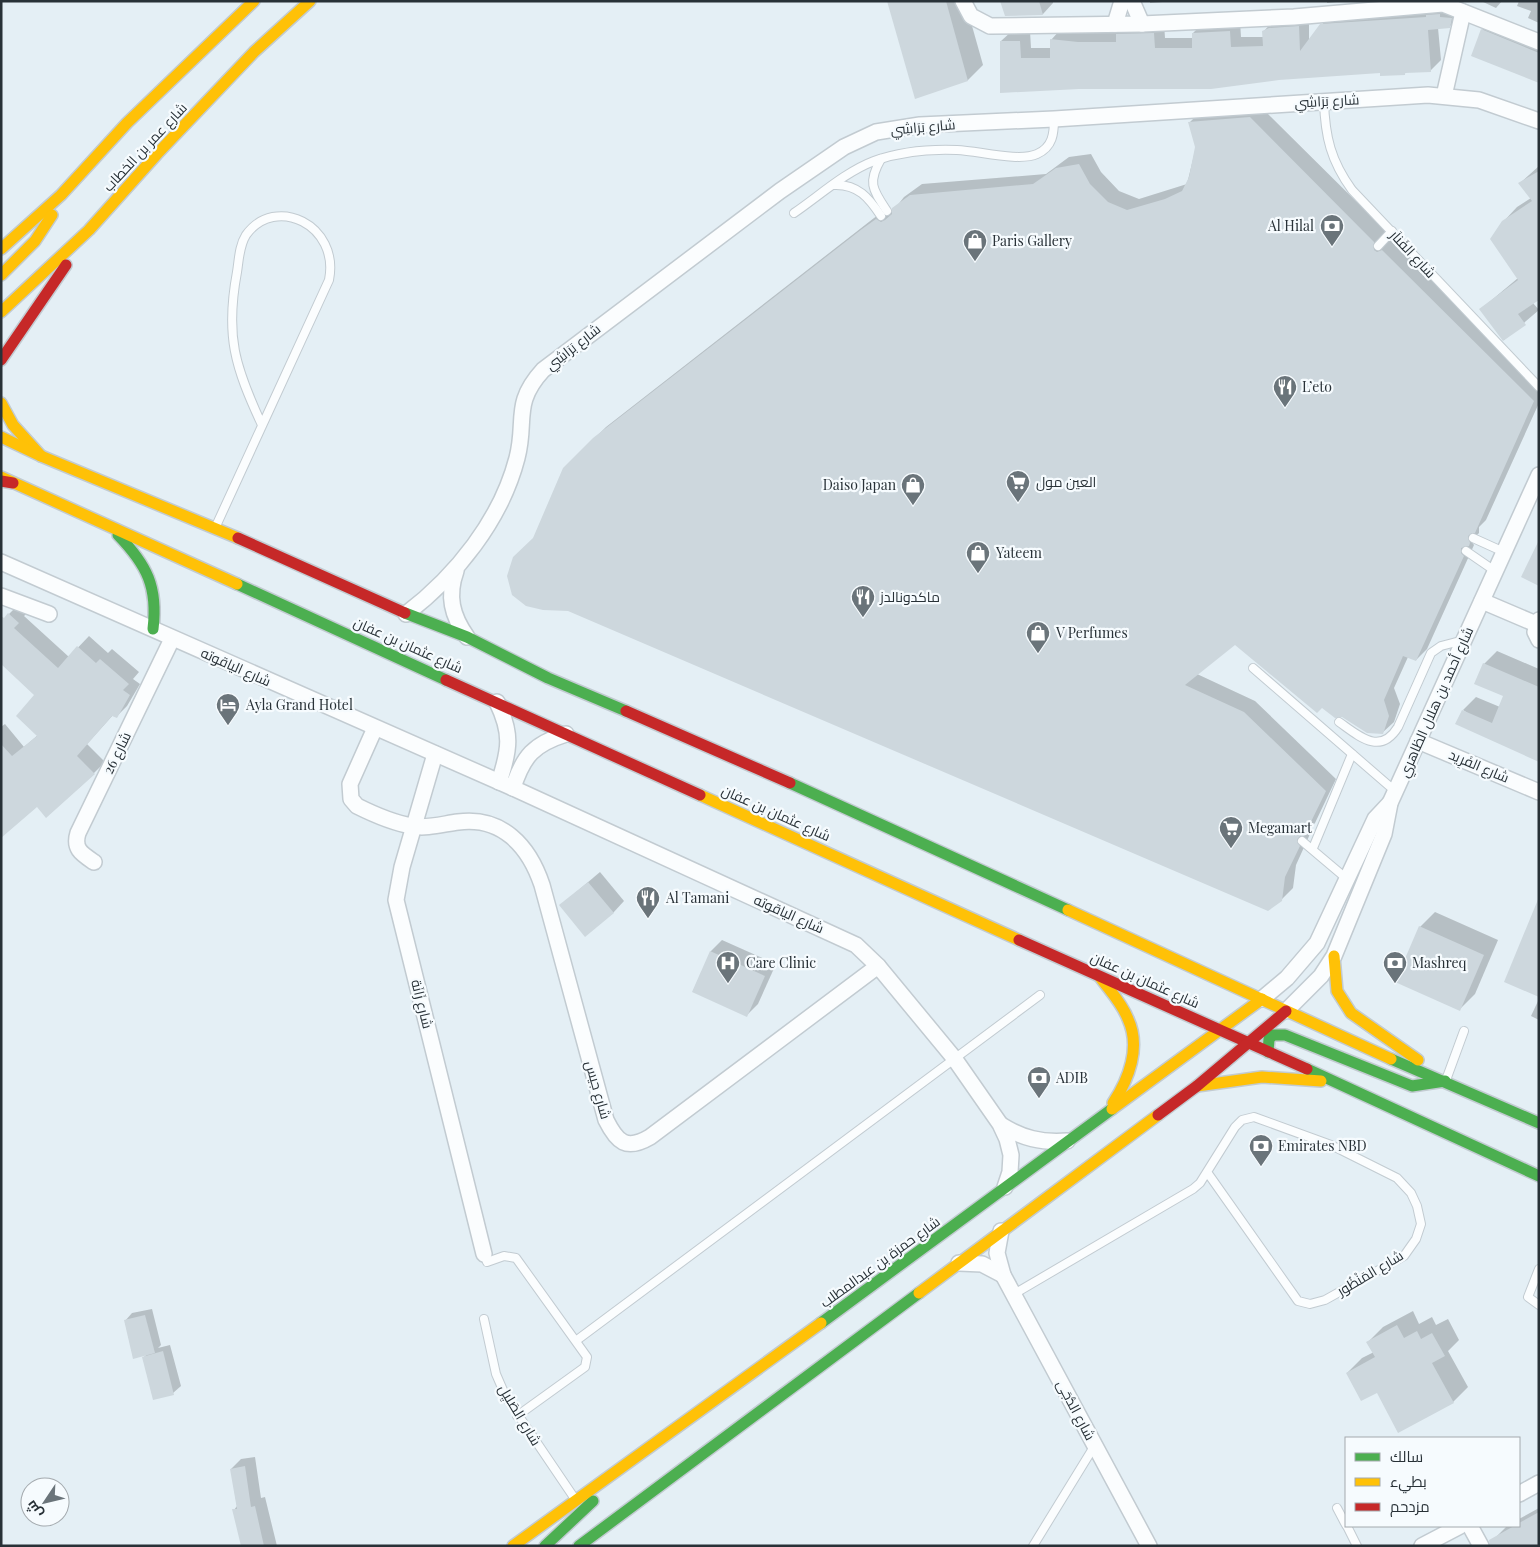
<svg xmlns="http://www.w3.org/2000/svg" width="1540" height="1547" viewBox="0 0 1540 1547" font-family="'Playfair Display',Cairo,serif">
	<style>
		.shadow { fill: #0003 }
		.building { fill: #cdd7dd }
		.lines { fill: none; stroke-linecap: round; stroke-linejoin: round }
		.lane-casing { stroke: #c2cbd1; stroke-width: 10 }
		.street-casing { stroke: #c2cbd1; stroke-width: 18 }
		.fast-casing { stroke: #c2cbd1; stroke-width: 14 }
		.slow-casing { stroke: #c2cbd1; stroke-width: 14 }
		.jam-casing { stroke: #c2cbd1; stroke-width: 14 }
		.lane { stroke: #fbfdfe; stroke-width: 8 }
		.street { stroke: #fbfdfe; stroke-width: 15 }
		.fast { stroke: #4caf50; stroke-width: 11 }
		.slow { stroke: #ffc107; stroke-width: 11 }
		.jam { stroke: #c62828; stroke-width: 11 }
		.labels { text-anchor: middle; stroke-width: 4.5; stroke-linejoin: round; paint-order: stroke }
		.street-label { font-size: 14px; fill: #283137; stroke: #f6fbfe }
		.poi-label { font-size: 14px; fill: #283137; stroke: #f6fbfe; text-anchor: start }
	</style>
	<rect width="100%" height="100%" fill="#e4eff5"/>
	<g class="shadow">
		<polygon points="888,1 965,1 983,65 968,80 916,97"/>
		<polygon points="1002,1 1053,1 1053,3 1043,14"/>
		<polygon points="1150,1 1175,1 1150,3"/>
		<polygon points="1327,1 1347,1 1327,3"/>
		<polygon points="1481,1 1502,1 1496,8"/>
		<polygon points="1519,1 1539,1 1539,23 1528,18 1531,11 1517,6"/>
		<polygon points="1437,5 1460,16 1449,27 1438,28 1441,60 1430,71 1407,72 1404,74 1381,72 1002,91 1001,41 1012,31 1030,31 1031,48 1051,48 1051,40 1061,29 1119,32 1127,24 1164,23 1165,38 1193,38 1193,33 1203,23 1240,21 1241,37 1264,37 1264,31 1274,20 1309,16 1309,40 1331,14"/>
		<polygon points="1492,20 1539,39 1539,82 1482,30"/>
		<polygon points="1261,107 1385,230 1384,239 1389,241 1394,239 1539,384 1539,403 1486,520 1479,527 1479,533 1471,541 1474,545 1427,649 1416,660 1408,657 1394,688 1400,704 1394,722 1382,733 1235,643 1197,674 1255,701 1336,779 1315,823 1308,830 1310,834 1296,865 1293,888 1281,900 534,538 564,469 606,427 874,218 888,208 893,211 904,197 922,184 1046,174 1069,157 1091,154 1101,172 1119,191 1139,199 1187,184 1196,147 1189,123 1200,112"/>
		<polygon points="1539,166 1539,299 1533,303 1539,310 1504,340 1481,309 1518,278 1503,222 1517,207 1531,198 1520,183"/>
		<polygon points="20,603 29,611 24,616 69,657 89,636 108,653 112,649 139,672 133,679 140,684 127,706 116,717 113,715 87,744 105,762 80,787 37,806 1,836 1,727 5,724 24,747 38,735 36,695 9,614"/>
		<polygon points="1497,651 1539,669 1539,761 1463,710 1476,697 1500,707 1504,696 1484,664"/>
		<polygon points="600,872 624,901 613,913 561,905"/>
		<polygon points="1435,912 1498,940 1475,994 1460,1009 1420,927"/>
		<polygon points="722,940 776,964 758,1004 747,1015 693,991 711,951"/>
		<polygon points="1539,999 1539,1020 1531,1016"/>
		<polygon points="152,1309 161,1345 158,1348 170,1345 181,1386 173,1393 144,1357 147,1354 125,1321 132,1313"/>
		<polygon points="1413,1311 1419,1324 1432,1317 1436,1325 1448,1319 1459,1340 1448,1351 1468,1387 1453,1402 1377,1391 1347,1373 1362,1358 1374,1352 1368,1342 1383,1327"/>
		<polygon points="255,1457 261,1498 265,1497 277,1546 242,1546 234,1510 237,1506 231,1469 241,1459"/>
		<polygon points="1539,1508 1539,1546 1496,1537 1507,1526 1519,1526 1519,1519"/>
	</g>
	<g class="building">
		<polygon points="887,1 946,1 968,81 915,99"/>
		<polygon points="1000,1 1039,1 1043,15 1005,16"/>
		<polygon points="1440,14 1440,17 1452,18 1450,28 1428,30 1431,72 1405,73 1405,75 1380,76 1380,73 1279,80 1211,89 1079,89 1000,93 1000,41 1020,41 1021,58 1050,58 1050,39 1078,42 1116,42 1116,34 1154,33 1155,48 1192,48 1192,33 1230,31 1231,47 1263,46 1262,31 1269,28 1299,26 1300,51 1320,24 1426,17 1426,15"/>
		<polygon points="1481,29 1539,53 1539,83 1471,56"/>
		<polygon points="1250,117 1374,242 1374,250 1377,252 1382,250 1534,401 1475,533 1468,536 1470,543 1469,546 1461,548 1461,553 1464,556 1416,661 1403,656 1384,700 1389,716 1383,734 1367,733 1342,717 1335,718 1322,708 1317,713 1235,645 1185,685 1244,712 1326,791 1304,836 1300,836 1297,840 1300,846 1285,877 1282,901 1268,911 568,611 543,610 526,606 512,595 507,576 513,557 533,538 563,468 593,438 862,229 876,219 881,222 885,220 892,214 892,208 910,195 1033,184 1056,168 1079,164 1090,184 1108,202 1127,210 1165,199 1182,191 1189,177 1195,147 1188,122"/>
		<polygon points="1539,171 1539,300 1518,314 1526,325 1503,341 1479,309 1518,280 1490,239 1502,221 1532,201 1518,183"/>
		<polygon points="1539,540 1539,586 1521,577"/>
		<polygon points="8,613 19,623 14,628 58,668 77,646 96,663 100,659 129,684 123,690 130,695 117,718 112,716 77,756 95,774 46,818 37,807 1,838 1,744 12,756 37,736 16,716 34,695 1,664 1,616 4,618"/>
		<polygon points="1483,663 1539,687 1539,762 1455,724 1462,710 1492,723 1503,696 1474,684"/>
		<polygon points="588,882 614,913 585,937 559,905"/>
		<polygon points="1539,897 1539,997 1504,982"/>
		<polygon points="1419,926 1484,955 1460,1011 1395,982"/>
		<polygon points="710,951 765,976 747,1017 692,992"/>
		<polygon points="145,1315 155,1353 133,1359 124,1320"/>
		<polygon points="1397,1325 1404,1338 1417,1331 1421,1339 1432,1333 1445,1356 1432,1363 1454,1403 1398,1433 1377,1393 1361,1401 1346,1373 1375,1357 1366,1342"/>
		<polygon points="163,1351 174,1395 153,1400 142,1357"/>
		<polygon points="245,1466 251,1507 255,1506 264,1546 241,1546 232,1509 237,1509 230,1469"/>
		<polygon points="1539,1512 1539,1546 1490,1546 1489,1540 1514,1526 1519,1526 1519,1523"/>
	</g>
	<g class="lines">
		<g class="lane-casing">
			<g id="lane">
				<path d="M1324,101C1325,137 1331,161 1352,190L1539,387"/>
				<path d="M881,159C867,183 873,190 887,211"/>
				<path d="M834,185C858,184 869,198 881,216"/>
				<path d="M794,213C819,196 845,172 874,161C899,152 931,149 957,150C979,151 1019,162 1037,154C1053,147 1054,133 1054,119"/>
				<polyline points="1378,246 1392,231"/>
				<path d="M216,526L329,280C340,225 275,194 246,235C239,246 239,260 237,272C225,336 235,367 262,425"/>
				<polyline points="1473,538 1504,552"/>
				<polyline points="1466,551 1495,571"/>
				<polyline points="1253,668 1395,791"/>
				<path d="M1339,722C1359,736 1380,756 1398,727L1431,653L1441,646L1464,640"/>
				<polyline points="1302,841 1347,879"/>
				<polyline points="1313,848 1352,754"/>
				<polyline points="1446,1080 1464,1031"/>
				<polyline points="484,1254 487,1262 504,1256 516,1258 587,1357 585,1367 517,1416"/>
				<polyline points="1539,1269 1528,1297 1539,1305"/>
				<polyline points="1014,1294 1193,1189 1200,1183 1235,1127 1242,1120 1254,1117 1331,1145 1397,1178 1411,1193 1417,1206 1421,1224 1416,1239 1404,1256 1325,1300 1310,1304 1298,1301 1207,1172"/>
				<polyline points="484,1319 496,1374 506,1397 575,1499"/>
				<polyline points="577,1340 1040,995"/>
				<polyline points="1337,1508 1346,1525"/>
				<polyline points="1347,1526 1357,1546"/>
				<polyline points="1033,1546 1095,1445"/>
			</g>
		</g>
		<g class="street-casing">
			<g id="street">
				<polyline points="963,1 971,16 990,26 1142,24 1294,17 1443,4 1539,42"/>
				<polyline points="1132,1 1142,24"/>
				<polyline points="1115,24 1122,1"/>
				<polyline points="1444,96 1463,12"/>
				<polyline points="1,562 513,788 856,945 878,966 954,1058 1000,1124 1007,1139 1011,1155 1010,1172 1005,1187"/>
				<path d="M456,571C447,596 452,616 467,637"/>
				<polyline points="1,596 49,614"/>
				<polyline points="1482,601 1536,624"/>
				<path d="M406,614C456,576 501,520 517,458C527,420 512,404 543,370L780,191L844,147L876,132L920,125L1054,119L1428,95L1479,100L1539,121"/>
				<polyline points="1539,620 1535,632 1539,640"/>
				<path d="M497,702C512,733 510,749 499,782"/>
				<path d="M375,728L350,784L351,799L357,806C373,814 394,823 412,826C426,829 443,824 458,822C502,816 529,846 542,885L606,1120C617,1142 626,1151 650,1137L878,966"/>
				<polyline points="1418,741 1539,792"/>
				<polyline points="435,754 402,867 396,900 484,1254"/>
				<path d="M513,788C523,756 534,744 566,734"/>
				<path d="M94,862C82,854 73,849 78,833L172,639"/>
				<polyline points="1262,999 1287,978 1317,943 1375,819 1390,803"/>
				<polyline points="1286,1011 1321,976 1334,956 1384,834 1390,803 1539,475"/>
				<path d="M1001,1125C1022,1138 1041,1143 1067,1141"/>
				<polyline points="1001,1231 997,1253 1003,1275 1149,1546"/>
				<polyline points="959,1263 982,1264 1003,1275"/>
				<polyline points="1519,1494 1539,1483"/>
				<polyline points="1470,1526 1481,1546"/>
				<polyline points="1422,1546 1460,1526"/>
			</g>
		</g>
		<g class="fast-casing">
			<g id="fast">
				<path d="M118,535C147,565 158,587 153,629"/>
				<polyline points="237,584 446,680"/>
				<polyline points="405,613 467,637 548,678 626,711"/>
				<polyline points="790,783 1068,910"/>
				<polyline points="1268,1052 1269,1039 1273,1035 1285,1035 1412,1086 1445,1081"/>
				<polyline points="1391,1059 1539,1123"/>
				<polyline points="1307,1069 1539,1176"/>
				<polyline points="821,1323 1112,1109"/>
				<polyline points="545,1546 593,1501"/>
				<polyline points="579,1546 919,1293"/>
			</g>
		</g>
		<g class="slow-casing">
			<g id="slow">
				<polyline points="1,249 61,195 127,123 254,1"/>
				<polyline points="1,275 35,241 52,215"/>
				<polyline points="1,312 89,230 157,154 254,52 310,1"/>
				<polyline points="1,403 13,425 41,456"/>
				<polyline points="1,437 41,456 238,538"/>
				<polyline points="1,477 237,584"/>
				<polyline points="700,795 1019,940"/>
				<polyline points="1068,910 1391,1059"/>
				<polyline points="1334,956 1337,991 1351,1013 1418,1060"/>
				<path d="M1100,977C1110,991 1122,1003 1128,1019C1141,1047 1129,1079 1113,1103"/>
				<polyline points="1197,1086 1262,1077 1321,1081"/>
				<polyline points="1112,1109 1262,999"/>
				<polyline points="919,1293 1158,1115"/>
				<polyline points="513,1546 821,1323"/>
			</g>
		</g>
		<g class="jam-casing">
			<g id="jam">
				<polyline points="1,360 66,265"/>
				<polyline points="1,481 13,483"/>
				<polyline points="238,538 405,613"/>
				<polyline points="446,680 700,795"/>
				<polyline points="626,711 790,783"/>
				<polyline points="1019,940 1307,1069"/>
				<polyline points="1158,1115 1197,1086 1286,1011"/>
			</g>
		</g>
		<use href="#lane" class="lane"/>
		<use href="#street" class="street"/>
		<use href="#fast" class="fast"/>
		<use href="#slow" class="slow"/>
		<use href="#jam" class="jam"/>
	</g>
	<defs>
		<g id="bank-pin" transform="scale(1.25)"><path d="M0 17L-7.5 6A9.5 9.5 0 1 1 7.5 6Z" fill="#6a747a" stroke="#f6fbfe"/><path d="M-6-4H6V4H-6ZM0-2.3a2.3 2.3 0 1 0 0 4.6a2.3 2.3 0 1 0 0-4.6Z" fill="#fff"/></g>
		<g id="shop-pin" transform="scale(1.25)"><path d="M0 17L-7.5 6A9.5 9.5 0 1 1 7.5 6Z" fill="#6a747a" stroke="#f6fbfe"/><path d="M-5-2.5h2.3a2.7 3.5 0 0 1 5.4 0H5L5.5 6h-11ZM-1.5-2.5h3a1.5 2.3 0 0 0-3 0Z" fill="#fff"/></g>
		<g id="restaurant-pin" transform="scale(1.25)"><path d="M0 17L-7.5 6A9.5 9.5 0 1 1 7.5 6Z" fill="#6a747a" stroke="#f6fbfe"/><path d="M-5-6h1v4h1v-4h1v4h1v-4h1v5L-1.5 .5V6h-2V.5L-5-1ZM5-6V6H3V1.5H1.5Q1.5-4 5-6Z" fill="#fff"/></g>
		<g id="supermarket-pin" transform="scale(1.25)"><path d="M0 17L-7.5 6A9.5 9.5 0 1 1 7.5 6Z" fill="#6a747a" stroke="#f6fbfe"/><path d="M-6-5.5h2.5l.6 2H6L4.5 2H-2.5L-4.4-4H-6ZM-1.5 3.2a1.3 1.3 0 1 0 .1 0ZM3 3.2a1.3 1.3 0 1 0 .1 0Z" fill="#fff"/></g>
		<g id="hotel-pin" transform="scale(1.25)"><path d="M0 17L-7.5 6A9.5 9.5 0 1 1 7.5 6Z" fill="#6a747a" stroke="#f6fbfe"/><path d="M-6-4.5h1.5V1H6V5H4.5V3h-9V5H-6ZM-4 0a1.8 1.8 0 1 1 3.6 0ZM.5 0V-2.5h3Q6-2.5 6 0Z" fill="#fff"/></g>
		<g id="hospital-pin" transform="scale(1.25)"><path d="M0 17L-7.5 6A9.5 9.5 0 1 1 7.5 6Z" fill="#6a747a" stroke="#f6fbfe"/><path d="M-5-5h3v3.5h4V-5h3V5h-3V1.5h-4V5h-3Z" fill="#fff"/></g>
	</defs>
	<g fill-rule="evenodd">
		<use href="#bank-pin" x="1332" y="226"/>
		<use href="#shop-pin" x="975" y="241"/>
		<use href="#restaurant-pin" x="1285" y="387"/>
		<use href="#supermarket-pin" x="1018" y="482"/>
		<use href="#shop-pin" x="913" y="485"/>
		<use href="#shop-pin" x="978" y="553"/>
		<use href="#restaurant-pin" x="863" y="597"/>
		<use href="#shop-pin" x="1038" y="633"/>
		<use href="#hotel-pin" x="228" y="705"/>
		<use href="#supermarket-pin" x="1231" y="828"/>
		<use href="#restaurant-pin" x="648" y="898"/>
		<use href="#hospital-pin" x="728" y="963"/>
		<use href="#bank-pin" x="1395" y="963"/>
		<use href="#bank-pin" x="1039" y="1078"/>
		<use href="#bank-pin" x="1261" y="1146"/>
	</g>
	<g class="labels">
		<g class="street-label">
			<text transform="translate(1327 101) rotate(-3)" y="5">شارع بَرَاشِي</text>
			<text transform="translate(923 127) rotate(-5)" y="5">شارع بَرَاشِي</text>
			<text transform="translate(145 147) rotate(-47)" y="5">شارع عمر بن الخطاب</text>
			<text transform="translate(1413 254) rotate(47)" y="5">شارع الفَناَر</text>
			<text transform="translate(573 347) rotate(-38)" y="5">شارع بَرَاشِي</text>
			<text transform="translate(408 645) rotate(24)" y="5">شارع عثمان بن عفان</text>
			<text transform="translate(236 667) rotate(24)" y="5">شارع الياقوته</text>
			<text transform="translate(1436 702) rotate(-66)" y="5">شارع أحمد بن هلال الظاهري</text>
			<text transform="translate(117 753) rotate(-64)" y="5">شارع 26</text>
			<text transform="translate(1479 766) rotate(23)" y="5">شارع الفَرِيد</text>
			<text transform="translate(776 813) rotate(24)" y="5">شارع عثمان بن عفان</text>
			<text transform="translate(789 914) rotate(24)" y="5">شارع الياقوته</text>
			<text transform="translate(1145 980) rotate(24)" y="5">شارع عثمان بن عفان</text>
			<text transform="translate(422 1004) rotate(76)" y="5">شارع زَانَة</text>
			<text transform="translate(598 1090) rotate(74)" y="5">شارع جيس</text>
			<text transform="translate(880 1262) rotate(-36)" y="5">شارع حمزة بن عبدالمطلب</text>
			<text transform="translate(1370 1273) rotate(-31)" y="5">شارع المَنْظُور</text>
			<text transform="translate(1076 1410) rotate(62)" y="5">شارع الدُّجَى</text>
			<text transform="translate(520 1415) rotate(59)" y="5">شارع الصَليِل</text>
		</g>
		<g class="poi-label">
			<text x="1314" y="231" text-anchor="end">Al Hilal</text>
			<text x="992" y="246">Paris Gallery</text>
			<text x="1302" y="392">L’eto</text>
			<text x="1036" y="487">العين مول</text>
			<text x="896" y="490" text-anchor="end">Daiso Japan</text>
			<text x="996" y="558">Yateem</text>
			<text x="880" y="602">ماكدونالدز</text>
			<text x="1056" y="638">V Perfumes</text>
			<text x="246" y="710">Ayla Grand Hotel</text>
			<text x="1248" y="833">Megamart</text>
			<text x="666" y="903">Al Tamani</text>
			<text x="746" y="968">Care Clinic</text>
			<text x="1412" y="968">Mashreq</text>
			<text x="1056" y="1083">ADIB</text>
			<text x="1278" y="1151">Emirates NBD</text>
		</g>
	</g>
	<rect width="1540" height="1547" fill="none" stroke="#283137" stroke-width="5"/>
	<rect x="1345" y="1437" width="175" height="90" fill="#f6fbfe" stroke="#a4aaae"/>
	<rect x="1355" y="1453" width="25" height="8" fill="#4caf50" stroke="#a4aaae"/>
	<text x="1390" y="1462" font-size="15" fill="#283137">سالك</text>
	<rect x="1355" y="1478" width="25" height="8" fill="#ffc107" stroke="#a4aaae"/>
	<text x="1390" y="1487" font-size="15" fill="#283137">بطيء</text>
	<rect x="1355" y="1503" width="25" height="8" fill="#c62828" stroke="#a4aaae"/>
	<text x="1390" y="1512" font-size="15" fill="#283137">مزدحم</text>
	<g transform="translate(45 1502) rotate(235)"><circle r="24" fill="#f6fbfe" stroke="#a4aaae"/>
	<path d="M0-4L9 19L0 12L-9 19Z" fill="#6a747a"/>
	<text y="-8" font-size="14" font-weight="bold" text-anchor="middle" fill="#283137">ش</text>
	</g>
</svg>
